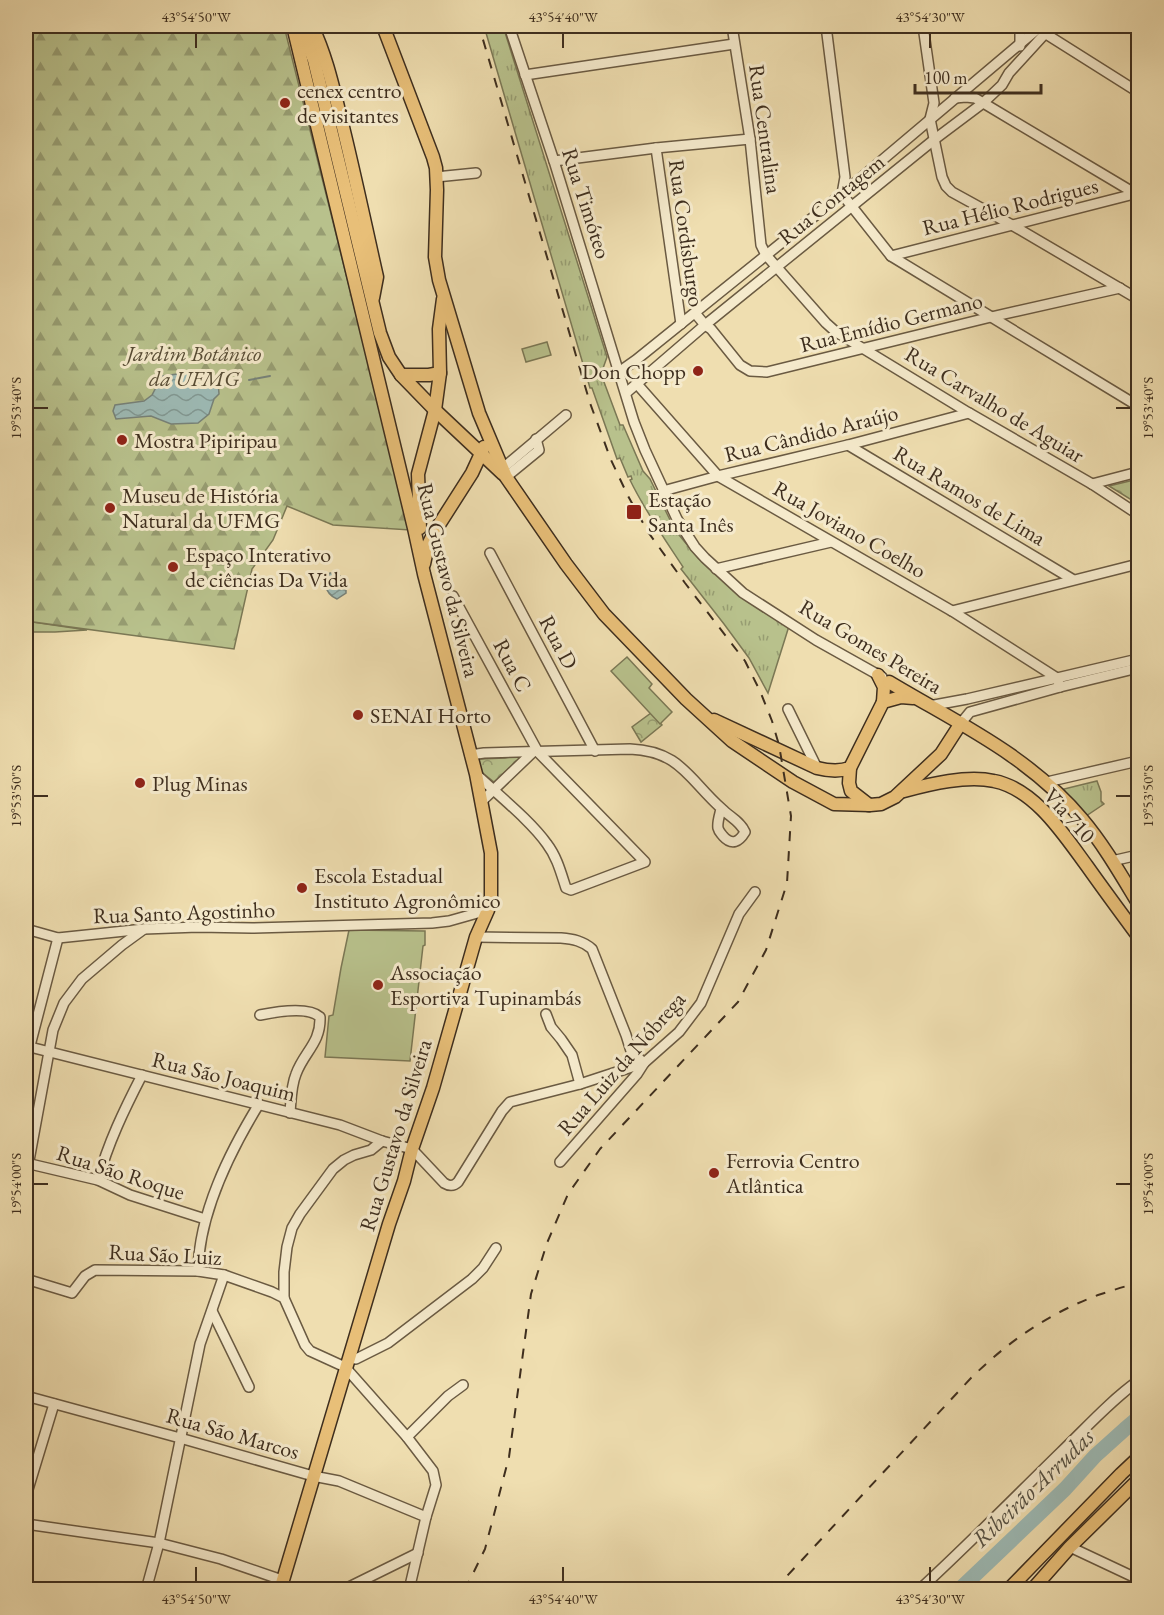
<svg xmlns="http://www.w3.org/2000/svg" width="1164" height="1615" viewBox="0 0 1164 1615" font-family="'EB Garamond',serif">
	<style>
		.grass { fill: url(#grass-tufts); stroke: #7b7855; stroke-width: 1.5 }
		.forest { fill: url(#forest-firs); stroke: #7b7855; stroke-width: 1.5 }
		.park { fill: url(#park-crowns); stroke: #7b7855; stroke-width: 1.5 }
		.garden { fill: #b8c18c; stroke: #7b7855; stroke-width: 1.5 }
		.water { fill: url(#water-waves); stroke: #778279; stroke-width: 1.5 }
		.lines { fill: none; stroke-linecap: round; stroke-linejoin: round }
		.stream { stroke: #778279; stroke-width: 2 }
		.river { stroke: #9dbab5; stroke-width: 15 }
		.minor-casing { stroke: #6a5a42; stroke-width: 12 }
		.major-casing { stroke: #3e2e1e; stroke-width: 15 }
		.minor { stroke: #f5eacc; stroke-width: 9 }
		.major { stroke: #e8bf78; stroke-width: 12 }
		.rail { stroke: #3e2e1e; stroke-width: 2; stroke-dasharray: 10 10; stroke-linecap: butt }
		.ticks { fill: none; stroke: #3e2e1e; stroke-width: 2 }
		.poi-dot { fill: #8f2418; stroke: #f5eacc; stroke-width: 2 }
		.labels { text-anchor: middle; stroke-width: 6; stroke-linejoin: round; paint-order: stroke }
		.poi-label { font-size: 22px; fill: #3e2e1e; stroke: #f5eacc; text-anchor: start }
		.street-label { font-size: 22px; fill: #3e2e1e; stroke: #f5eacc }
		.park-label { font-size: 22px; font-style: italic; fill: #564b34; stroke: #f5eacc }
		.water-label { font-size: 24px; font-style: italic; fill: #565144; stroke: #f5eacc }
		.neatline { fill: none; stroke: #3e2e1e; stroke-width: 2 }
		.ticks-label { font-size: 15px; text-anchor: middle; fill: #3e2e1e }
	</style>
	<defs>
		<pattern id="grass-tufts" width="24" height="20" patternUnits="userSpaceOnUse" patternTransform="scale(1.5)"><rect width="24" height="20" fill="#b8c18c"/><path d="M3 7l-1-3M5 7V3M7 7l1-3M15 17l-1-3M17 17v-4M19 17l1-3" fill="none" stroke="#979d72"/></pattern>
		<pattern id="forest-firs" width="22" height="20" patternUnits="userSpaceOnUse" patternTransform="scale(1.5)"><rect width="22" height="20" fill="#b8c18c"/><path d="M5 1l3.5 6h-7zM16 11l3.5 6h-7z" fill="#979d72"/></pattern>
		<pattern id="park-crowns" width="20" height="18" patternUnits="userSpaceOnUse" patternTransform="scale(1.5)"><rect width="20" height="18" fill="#b8c18c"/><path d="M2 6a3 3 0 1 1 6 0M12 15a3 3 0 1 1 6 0" fill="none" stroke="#979d72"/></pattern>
		<pattern id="water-waves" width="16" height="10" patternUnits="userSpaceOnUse" patternTransform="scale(1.5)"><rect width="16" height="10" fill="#9dbab5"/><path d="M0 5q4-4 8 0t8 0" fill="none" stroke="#819893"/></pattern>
	</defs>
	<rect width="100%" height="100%" fill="#efdeb0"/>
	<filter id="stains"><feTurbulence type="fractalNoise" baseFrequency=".00333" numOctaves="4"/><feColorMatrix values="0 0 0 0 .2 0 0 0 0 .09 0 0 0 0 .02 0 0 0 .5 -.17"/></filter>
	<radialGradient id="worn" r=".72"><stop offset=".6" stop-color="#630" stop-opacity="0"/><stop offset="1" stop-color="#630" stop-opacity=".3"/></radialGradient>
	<g class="grass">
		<path d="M484,26H503L607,357L601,374L620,425H623L643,471L650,479L675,530L698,558L739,595L789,626L768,693L749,658L724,624L681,569L683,567C664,538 645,511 630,480L632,479L631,476L628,477L620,458L617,459L592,388H590Z"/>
		<polygon points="26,621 87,630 55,632 26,632"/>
		<polygon points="1097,781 1101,792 1101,801 1104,804 1086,816 1066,794 1064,789"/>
	</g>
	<polygon class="forest" points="26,26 284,26 410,530 333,525 287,506 273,540 252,569 234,649 26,621"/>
	<g class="park">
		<polygon points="1138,479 1138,504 1109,486"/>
		<polygon points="651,713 662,725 641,742 632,727"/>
		<polygon points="517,755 526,756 514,764 494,782 479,770 477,761 480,759 505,758"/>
	</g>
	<g class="garden">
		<polygon points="547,342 551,355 526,362 522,349"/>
		<polygon points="627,657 652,684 649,688 672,712 660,724 611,671"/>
		<polygon points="349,930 425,931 425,945 423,946 410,1061 325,1057 329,1016 333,1015 341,968"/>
	</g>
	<g class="water">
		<polygon points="193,372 218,381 219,394 214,399 209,414 198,423 171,424 151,416 116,419 113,411 115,405 144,401 152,395 162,376"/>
		<path d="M330,573H338L346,586V593L337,599C329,596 326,590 324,582Z"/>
	</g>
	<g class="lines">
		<g class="stream">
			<polyline points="249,380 270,376"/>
			<polyline points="219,387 224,385"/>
		</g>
		<polyline class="river" points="959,1590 1065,1489 1095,1456 1125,1429 1138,1418"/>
		<g class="minor-casing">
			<g id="minor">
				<polyline points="509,26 554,161 634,422 645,450 677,519 695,547 705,558 743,593 816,640 882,677"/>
				<polyline points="732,26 750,139 761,245 766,255 826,323 836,332 969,413 1092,484 1136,513 1138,525"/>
				<polyline points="826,26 845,177 842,194 891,256 1138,406"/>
				<polyline points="923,26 934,103 930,119 942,177 946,186 952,192 1012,225 1138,299"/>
				<polyline points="1046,34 1138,92"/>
				<polyline points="1020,46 1020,26"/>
				<polyline points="525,75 734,44"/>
				<polyline points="955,98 966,97 975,98 1136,194"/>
				<polyline points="656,148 681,324"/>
				<polyline points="554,161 656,148 750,139"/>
				<polyline points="436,177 476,173"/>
				<polyline points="891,256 1138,193"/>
				<polyline points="695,313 705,325 711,329 740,365 750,371 767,372 991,317 1120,288"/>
				<polyline points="619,372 636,360 842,194 1041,26"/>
				<polyline points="637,384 718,476 952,611 1057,678 1060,687"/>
				<polyline points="626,393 705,325 935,139 983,103 1002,85 1009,73 1052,26"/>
				<polyline points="848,445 1072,579"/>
				<polyline points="503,468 566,415"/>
				<polyline points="506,477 539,450 536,439"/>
				<polyline points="1092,484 1138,472"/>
				<polyline points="663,491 718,476 848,445 969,413"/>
				<polyline points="490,553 595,751"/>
				<polyline points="716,569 831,542"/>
				<path d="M453,596L538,752L645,862L571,890L566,888C561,873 557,857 547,844C531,821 497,794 476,774"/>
				<polyline points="952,611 1138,564"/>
				<polyline points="929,706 967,699 1138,659"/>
				<polyline points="788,709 817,768"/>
				<polyline points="961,723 970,712 1060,687 1138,668"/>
				<path d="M470,755L484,753L630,749C681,751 689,780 722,809C730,817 740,821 745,832C739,842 732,846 723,836C721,833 719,832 718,828C717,822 720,814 721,809"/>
				<polyline points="1047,782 1138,761"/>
				<polyline points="481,802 533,752"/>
				<polyline points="1112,861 1138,855"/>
				<polyline points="26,929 58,938 144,929 198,927 252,928 432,923 449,921 488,910"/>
				<path d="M476,937L561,938C573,939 583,941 592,949L626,1035L631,1051L644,1063"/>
				<polyline points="546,1014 551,1027 561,1039 572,1055 580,1084"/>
				<path d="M260,1015C275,1012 308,1006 320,1017C321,1043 304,1052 296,1074C291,1086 291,1101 290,1113"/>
				<path d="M26,1046L340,1125L382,1141L412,1149L444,1183C449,1186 453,1187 458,1182L502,1111L510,1102L580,1084L644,1063"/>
				<polyline points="26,1061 58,938"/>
				<polyline points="560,1162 637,1074 644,1063 679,1032 701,1003 739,914 755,892"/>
				<polyline points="26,1163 98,1180 130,1195 205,1219"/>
				<polyline points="26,1177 53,1030 64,1003 82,979 122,945 144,929"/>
				<path d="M98,1180C108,1143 124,1110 142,1075"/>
				<path d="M198,1271C199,1213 229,1153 259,1104"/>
				<polyline points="26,1279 72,1293 85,1276 95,1270 198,1271 224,1275 272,1292 284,1298 305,1345 310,1351 345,1367 407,1437 433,1471 436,1485 426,1517 409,1590"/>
				<polyline points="284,1298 284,1272 287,1247 292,1228 300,1214 333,1169 344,1160 354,1155 371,1150 382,1141"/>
				<polyline points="212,1311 249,1387"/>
				<polyline points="349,1358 356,1359 388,1343 472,1279 483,1268 496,1248"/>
				<polyline points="26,1396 180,1438 313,1476 339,1481 426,1517"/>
				<polyline points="407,1437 448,1396 463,1385"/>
				<polyline points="26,1496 54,1404"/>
				<polyline points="26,1524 159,1543 221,1559 282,1580"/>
				<polyline points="1070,1547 1138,1579"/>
				<polyline points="146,1590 159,1543 200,1344 224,1275"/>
				<polyline points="343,1590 418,1553"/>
				<path d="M919,1590C968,1545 1014,1498 1061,1452C1086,1428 1110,1401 1138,1381"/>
			</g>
		</g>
		<g class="major-casing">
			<g id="major">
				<polyline points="301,26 314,60 380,333 389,357 401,375 435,410 503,474"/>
				<path d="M312,26C326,55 333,87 341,119C354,171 365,224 377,277L373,298"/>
				<polyline points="383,26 433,157 436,168 437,190 435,257 439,280 479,413 506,477 566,564 604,614 686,699 732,741 793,782 834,804 870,805 881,804 895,797 941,754 961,723"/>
				<polyline points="401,375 429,375 440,373"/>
				<polyline points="420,528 418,474 435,410 440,373 439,329 443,299"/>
				<polyline points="424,564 428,545 435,531 472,473 484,447"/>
				<polyline points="878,675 884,687 883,702"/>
				<path d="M889,682C959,724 1028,755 1082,819C1104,845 1121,875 1138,903"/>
				<path d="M714,720L817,768C829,771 839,772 850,768"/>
				<path d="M904,791C930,784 967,775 994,781C1035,789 1064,835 1087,866C1104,890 1121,913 1138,936"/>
				<polyline points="869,805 851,791 849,783 850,768 883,702 901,697 913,698"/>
				<polyline points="280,1590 389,1224 404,1181 412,1149 433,1088 476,937 488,910 491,897 491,853 476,774 424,574 414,528 293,26"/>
				<polyline points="1008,1590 1121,1474 1138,1458"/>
				<polyline points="1032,1590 1070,1547 1138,1480"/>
			</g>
		</g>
		<use href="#minor" class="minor"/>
		<use href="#major" class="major"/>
		<g class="rail">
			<polyline points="465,1590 485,1549 509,1457 531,1294 547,1243 568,1194 600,1149 738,1002 766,950 787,883 791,816 779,745 772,721 760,691 745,661 685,583 648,532 628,496 611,460 590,403 479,26"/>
			<path d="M774,1590L971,1378C1010,1340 1048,1314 1098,1295C1111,1291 1125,1286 1138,1283"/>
		</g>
	</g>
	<path class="ticks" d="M196,33V48M563,33V48M930,33V48M33,408H48M1116,408H1131M33,796H48M1116,796H1131M33,1184H48M1116,1184H1131M196,1567V1582M563,1567V1582M930,1567V1582"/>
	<g class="poi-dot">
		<circle cx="285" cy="103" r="6"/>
		<circle cx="698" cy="371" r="6"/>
		<circle cx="122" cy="440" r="6"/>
		<circle cx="110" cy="508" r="6"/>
		<rect x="626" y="504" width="16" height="16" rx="3"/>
		<circle cx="173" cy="567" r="6"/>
		<circle cx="358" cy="715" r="6"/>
		<circle cx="140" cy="783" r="6"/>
		<circle cx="302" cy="888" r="6"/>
		<circle cx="378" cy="985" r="6"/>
		<circle cx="714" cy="1173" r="6"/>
	</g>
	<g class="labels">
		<g class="poi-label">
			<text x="297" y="98">cenex centro<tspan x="297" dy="25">de visitantes</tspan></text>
			<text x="686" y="379" text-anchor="end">Don Chopp</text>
			<text x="134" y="448">Mostra Pipiripau</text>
			<text x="122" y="503">Museu de História<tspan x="122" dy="25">Natural da UFMG</tspan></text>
			<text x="648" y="507">Estação<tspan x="648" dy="25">Santa Inês</tspan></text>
			<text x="185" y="562">Espaço Interativo<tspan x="185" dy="25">de ciências Da Vida</tspan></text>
			<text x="370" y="723">SENAI Horto</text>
			<text x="152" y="791">Plug Minas</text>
			<text x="314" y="883">Escola Estadual<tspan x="314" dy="25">Instituto Agronômico</tspan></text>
			<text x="390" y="980">Associação<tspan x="390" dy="25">Esportiva Tupinambás</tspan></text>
			<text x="726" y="1168">Ferrovia Centro<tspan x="726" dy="25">Atlântica</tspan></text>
		</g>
		<g class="street-label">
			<text transform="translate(766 129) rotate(82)" y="8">Rua Centralina</text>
			<text transform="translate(831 199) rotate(-39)" y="8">Rua Contagem</text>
			<text transform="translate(587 203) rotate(72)" y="8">Rua Timóteo</text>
			<text transform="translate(1010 206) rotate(-14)" y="8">Rua Hélio Rodrigues</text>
			<text transform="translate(687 233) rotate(82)" y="8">Rua Cordisburgo</text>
			<text transform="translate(891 322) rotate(-14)" y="8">Rua Emídio Germano</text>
			<text transform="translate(995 404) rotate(31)" y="8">Rua Carvalho de Aguiar</text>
			<text transform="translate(811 433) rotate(-14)" y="8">Rua Cândido Araújo</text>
			<text transform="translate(970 495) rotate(31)" y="8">Rua Ramos de Lima</text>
			<text transform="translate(850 529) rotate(30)" y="8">Rua Joviano Coelho</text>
			<text transform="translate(449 580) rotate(76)" y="8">Rua Gustavo da Silveira</text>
			<text transform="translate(559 642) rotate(62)" y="8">Rua D</text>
			<text transform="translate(871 646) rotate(31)" y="8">Rua Gomes Pereira</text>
			<text transform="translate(513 665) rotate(62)" y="8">Rua C</text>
			<text transform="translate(1070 815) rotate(48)" y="8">Via 710</text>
			<text transform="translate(184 912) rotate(-2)" y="8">Rua Santo Agostinho</text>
			<text transform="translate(621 1063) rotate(-49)" y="8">Rua Luiz da Nóbrega</text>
			<text transform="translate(224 1076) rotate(14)" y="8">Rua São Joaquim</text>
			<text transform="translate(395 1135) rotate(-73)" y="8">Rua Gustavo da Silveira</text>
			<text transform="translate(121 1172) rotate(18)" y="8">Rua São Roque</text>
			<text transform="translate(165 1254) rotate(3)" y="8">Rua São Luiz</text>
			<text transform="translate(233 1433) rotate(16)" y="8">Rua São Marcos</text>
		</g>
		<g class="park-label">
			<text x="194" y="361">Jardim Botânico<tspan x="194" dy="25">da UFMG</tspan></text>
		</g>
		<g class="water-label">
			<text transform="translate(1033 1488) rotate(-44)" y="8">Ribeirão Arrudas</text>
		</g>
	</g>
	<rect width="1164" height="1615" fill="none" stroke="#efdeb0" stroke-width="66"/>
	<path d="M915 84v9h126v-9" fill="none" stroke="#3e2e1e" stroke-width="3"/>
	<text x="924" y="84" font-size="18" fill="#3e2e1e" stroke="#f5eacc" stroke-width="4.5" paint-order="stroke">100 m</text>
	<rect x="33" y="33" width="1098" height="1549" class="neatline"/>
	<g class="ticks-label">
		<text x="196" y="22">43°54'50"W</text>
		<text x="563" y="22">43°54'40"W</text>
		<text x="930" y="22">43°54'30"W</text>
		<text transform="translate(16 408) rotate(-90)" y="5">19°53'40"S</text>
		<text transform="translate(1148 408) rotate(-90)" y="5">19°53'40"S</text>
		<text transform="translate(16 796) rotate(-90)" y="5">19°53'50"S</text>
		<text transform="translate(1148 796) rotate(-90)" y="5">19°53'50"S</text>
		<text transform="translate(16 1184) rotate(-90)" y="5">19°54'00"S</text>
		<text transform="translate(1148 1184) rotate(-90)" y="5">19°54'00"S</text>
		<text x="196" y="1604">43°54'50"W</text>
		<text x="563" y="1604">43°54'40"W</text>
		<text x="930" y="1604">43°54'30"W</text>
	</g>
	<rect width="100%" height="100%" filter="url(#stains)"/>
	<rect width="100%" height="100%" fill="url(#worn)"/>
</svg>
